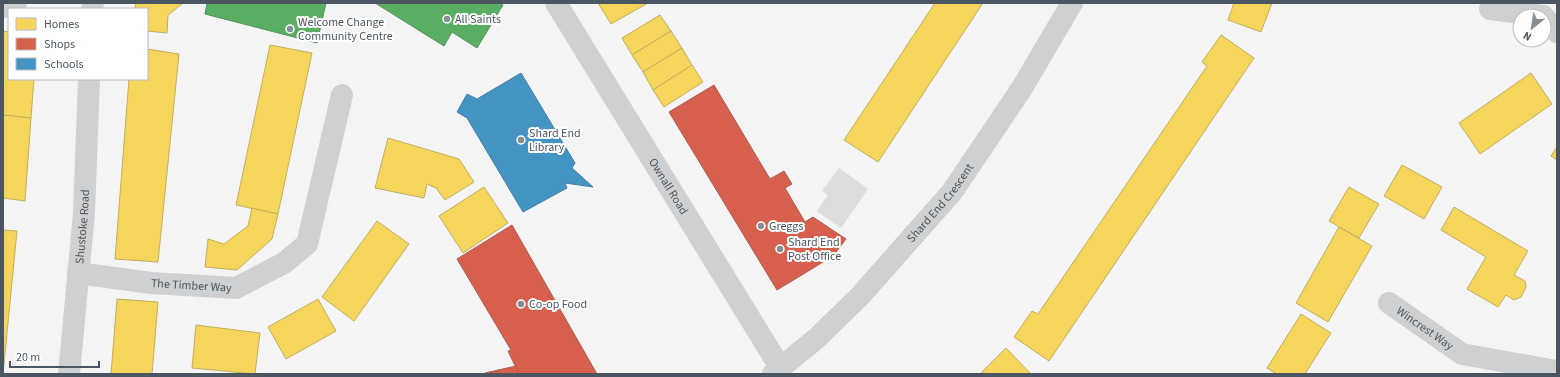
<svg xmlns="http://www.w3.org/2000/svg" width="1560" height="377" viewBox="0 0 1560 377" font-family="'Source Sans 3',sans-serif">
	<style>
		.homes { fill: #f6d55c; stroke: #c2af5e }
		.shops { fill: #d6604d; stroke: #ac5d53 }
		.schools { fill: #4393c3; stroke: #4581a6 }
		.public { fill: #5aae61; stroke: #559461 }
		.building { fill: #ddddde; stroke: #e5e6e7 }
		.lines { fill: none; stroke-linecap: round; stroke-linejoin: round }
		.street { stroke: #ced0d2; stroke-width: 22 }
		.poi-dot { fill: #868d94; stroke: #fff; stroke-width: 1.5 }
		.labels { text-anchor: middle; stroke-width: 4; stroke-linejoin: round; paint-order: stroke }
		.poi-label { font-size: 12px; fill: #4a5661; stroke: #fff; text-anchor: start }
		.street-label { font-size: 12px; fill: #4a5661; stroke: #fff }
	</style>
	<rect width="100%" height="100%" fill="#f4f4f4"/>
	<g class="homes">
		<polygon points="136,3 183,3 168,15 167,33 147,31 147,9 135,9"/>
		<polygon points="598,3 648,3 611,24"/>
		<polygon points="935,3 983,3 878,162 844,140"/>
		<polygon points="1234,3 1272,3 1261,32 1228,20"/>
		<polygon points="660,15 671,31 632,55 622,38"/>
		<polygon points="3,31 9,32 9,79 34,79 31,118 3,115"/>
		<polygon points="671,31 682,48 643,72 632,55"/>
		<polygon points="1221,35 1254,58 1049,361 1014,337 1032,311 1038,314 1207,66 1202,62"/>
		<polygon points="270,45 312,53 278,214 236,205"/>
		<polygon points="682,48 692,65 653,90 643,72"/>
		<polygon points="147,49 179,54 158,262 115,259 129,79 147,79"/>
		<polygon points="692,65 703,82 664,107 653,90"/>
		<polygon points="1531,73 1552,104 1480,154 1459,123"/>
		<polygon points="3,115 31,118 25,201 3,198"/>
		<polygon points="388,138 459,159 474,182 445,200 436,188 427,184 424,198 375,188"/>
		<polygon points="1557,147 1557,160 1551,156"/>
		<polygon points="1402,165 1442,187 1424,219 1384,196"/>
		<polygon points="484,187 508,223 463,253 439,216"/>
		<polygon points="1349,187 1379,204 1359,238 1329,221"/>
		<polygon points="1454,207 1528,251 1514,275 1525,281 1526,287 1521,297 1514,300 1506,295 1498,307 1467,289 1486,257 1441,230"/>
		<polygon points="252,208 278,214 272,239 237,270 205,267 208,239 224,244 248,226"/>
		<polygon points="377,221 409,244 354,321 322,297"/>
		<polygon points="1339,227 1372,246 1328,322 1296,303"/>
		<polygon points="3,230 17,231 3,374"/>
		<polygon points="117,299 158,302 152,374 111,374"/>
		<polygon points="318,299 336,331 286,359 268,327"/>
		<polygon points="1301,314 1331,333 1305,374 1277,374 1267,368"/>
		<polygon points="196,325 260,333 255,374 192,368"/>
		<polygon points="1006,348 1031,374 980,374"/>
	</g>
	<g class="shops">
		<polygon points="714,85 770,179 784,171 792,184 785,188 805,222 813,217 846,239 833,256 777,290 669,112"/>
		<polygon points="512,225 597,374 519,374 508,351 511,350 457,259"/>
		<polygon points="516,366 519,374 485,373"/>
	</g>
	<polygon class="schools" points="521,73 575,163 572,168 593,187 565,183 567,188 523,212 467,118 457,112 467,94 477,99"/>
	<g class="public">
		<polygon points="207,3 326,3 317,43 205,14"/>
		<polygon points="375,3 499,3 503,5 477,48 452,32 444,46"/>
	</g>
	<polygon class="building" points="839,168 868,189 841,228 817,211 828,195 822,191"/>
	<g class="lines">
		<g class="street">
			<path id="s1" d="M556,3L781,369"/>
			<polyline points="3,7 16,3"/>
			<polyline points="92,9 93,3"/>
			<polyline points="1490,9 1543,16"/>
			<polyline points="1544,17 1557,32"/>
			<path id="s2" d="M78,273L151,283L236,288L284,263L307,244L342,95"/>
			<path id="s3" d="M1389,303L1462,354L1556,371"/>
			<path id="s4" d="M69,374L84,213L89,79"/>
			<path id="s5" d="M773,374L817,338L860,296L952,192L1022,88L1072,3"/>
		</g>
	</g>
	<g class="poi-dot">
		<circle cx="447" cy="19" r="4"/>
		<circle cx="290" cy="29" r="4"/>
		<circle cx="521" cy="140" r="4"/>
		<circle cx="761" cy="226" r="4"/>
		<circle cx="780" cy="249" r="4"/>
		<circle cx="521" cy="304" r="4"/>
	</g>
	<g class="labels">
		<g class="poi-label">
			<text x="455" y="23">All Saints</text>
			<text x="298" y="26">Welcome Change<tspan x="298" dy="14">Community Centre</tspan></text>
			<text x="529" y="137">Shard End<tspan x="529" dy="14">Library</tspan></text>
			<text x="769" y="230">Greggs</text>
			<text x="788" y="246">Shard End<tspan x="788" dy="14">Post Office</tspan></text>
			<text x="529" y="308">Co-op Food</text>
		</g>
		<g class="street-label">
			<text dy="4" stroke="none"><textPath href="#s1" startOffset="215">Ownall Road</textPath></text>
			<text dy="4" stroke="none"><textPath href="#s5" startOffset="240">Shard End Crescent</textPath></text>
			<text dy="4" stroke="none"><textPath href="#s4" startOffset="148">Shustoke Road</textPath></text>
			<text dy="4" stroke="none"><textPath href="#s2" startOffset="114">The Timber Way</textPath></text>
			<text dy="4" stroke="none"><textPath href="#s3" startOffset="44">Wincrest Way</textPath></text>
		</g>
	</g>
	<rect width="1560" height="377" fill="none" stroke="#4a5661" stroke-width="8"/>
	<rect x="8" y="8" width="140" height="72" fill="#ffffff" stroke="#b7bbc0"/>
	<rect x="16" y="18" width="20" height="12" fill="#f6d55c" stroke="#b7bbc0"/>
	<text x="44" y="28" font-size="12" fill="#4a5661">Homes</text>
	<rect x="16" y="38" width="20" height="12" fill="#d6604d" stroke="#b7bbc0"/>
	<text x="44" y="48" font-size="12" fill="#4a5661">Shops</text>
	<rect x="16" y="58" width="20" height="12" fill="#4393c3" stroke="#b7bbc0"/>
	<text x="44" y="68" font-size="12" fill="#4a5661">Schools</text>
	<g transform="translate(1532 28) rotate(210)"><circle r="19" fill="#ffffff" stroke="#b7bbc0"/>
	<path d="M0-3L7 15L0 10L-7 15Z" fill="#868d94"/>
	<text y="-6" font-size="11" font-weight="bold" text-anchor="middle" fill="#4a5661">N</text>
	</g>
	<path d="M10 361v6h89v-6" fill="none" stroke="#4a5661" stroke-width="2"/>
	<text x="16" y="361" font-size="12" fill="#4a5661" stroke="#ffffff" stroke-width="3" paint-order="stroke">20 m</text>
</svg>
